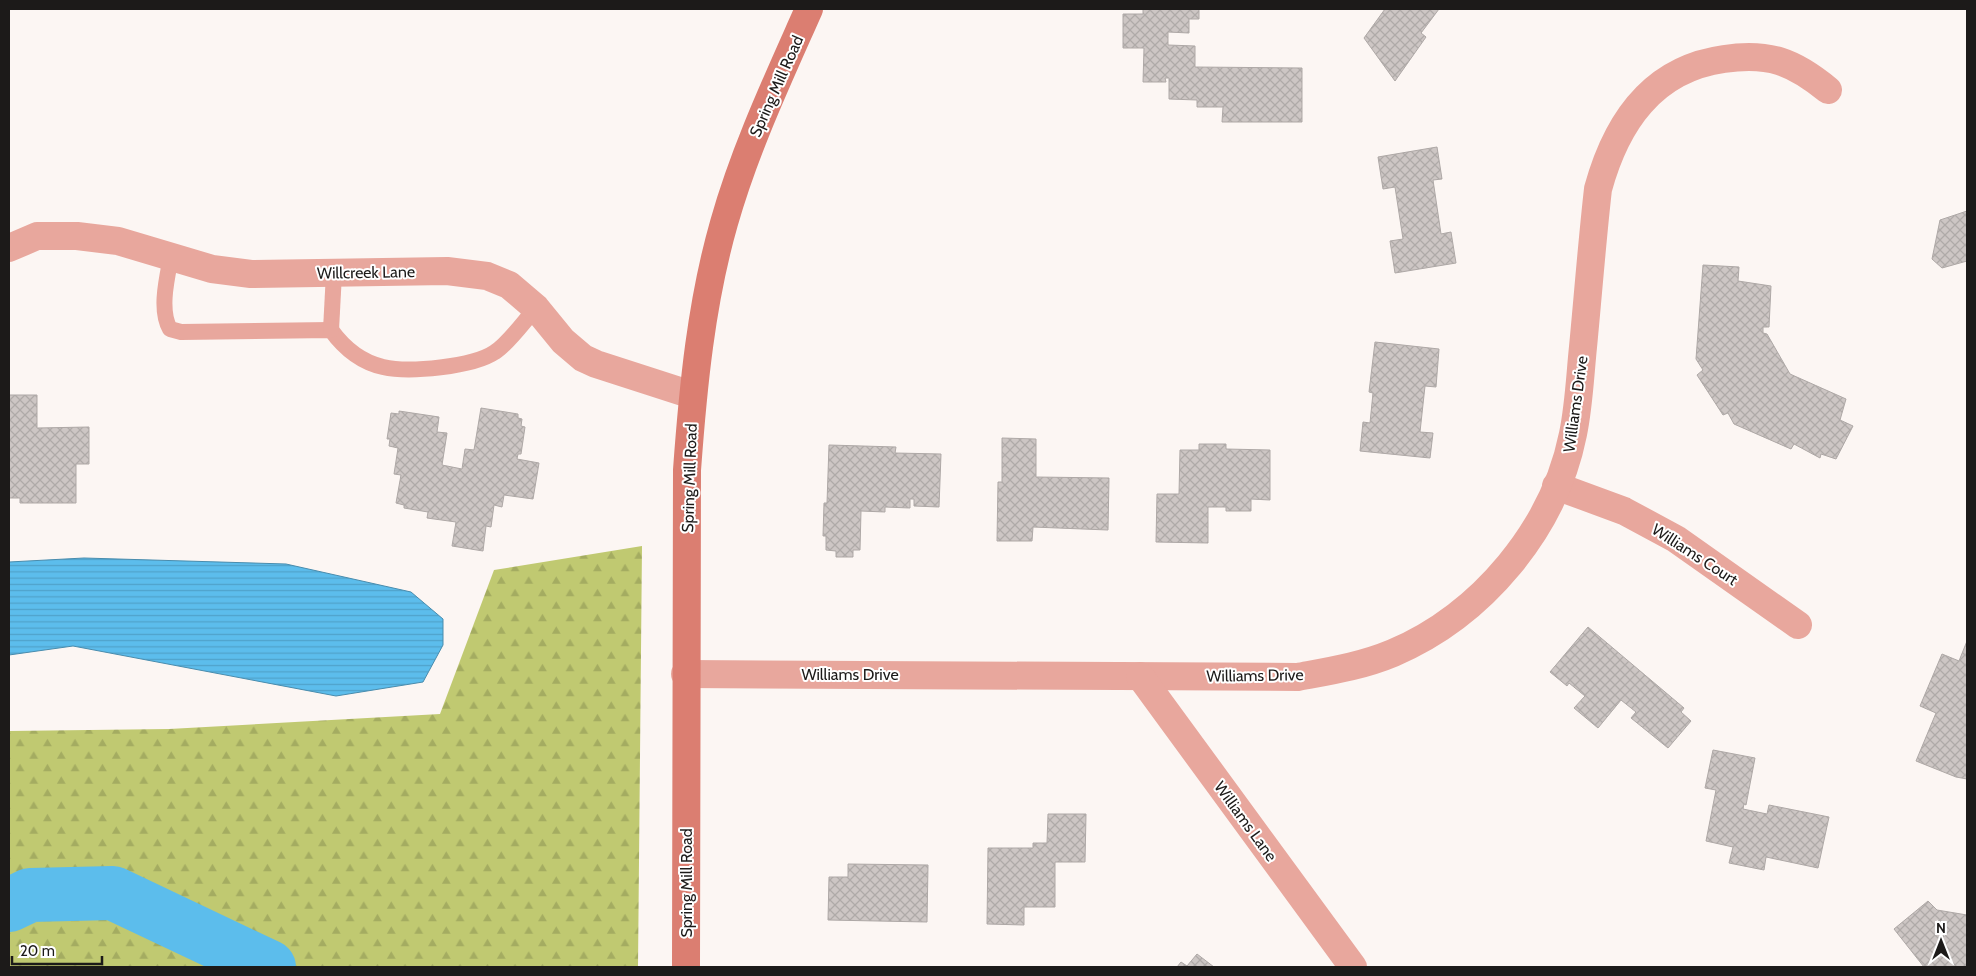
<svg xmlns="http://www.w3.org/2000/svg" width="1976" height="976" viewBox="0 0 1976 976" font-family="Cabin,sans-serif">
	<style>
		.forest { fill: url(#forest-firs) }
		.water { fill: url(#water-rules); stroke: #498cad }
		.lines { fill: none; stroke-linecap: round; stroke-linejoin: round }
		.river { stroke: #5cbdec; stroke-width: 54 }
		.building { fill: url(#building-cross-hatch); stroke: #aea8a6 }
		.lane { stroke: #e8a79d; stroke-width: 16 }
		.street { stroke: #e8a79d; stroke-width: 28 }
		.secondary { stroke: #db7e71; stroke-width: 28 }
		.labels { text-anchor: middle; stroke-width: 4; stroke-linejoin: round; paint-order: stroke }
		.street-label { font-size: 16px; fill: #1c1a19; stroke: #fff }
	</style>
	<defs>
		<pattern id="forest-firs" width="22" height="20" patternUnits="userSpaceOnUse" patternTransform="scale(1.25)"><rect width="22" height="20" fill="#c0c971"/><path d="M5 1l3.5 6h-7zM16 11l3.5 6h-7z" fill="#a4ac61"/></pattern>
		<pattern id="water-rules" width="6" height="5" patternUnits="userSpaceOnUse" patternTransform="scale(1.25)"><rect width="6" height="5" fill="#5cbdec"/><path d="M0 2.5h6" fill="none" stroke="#4fa2ca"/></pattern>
		<pattern id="building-cross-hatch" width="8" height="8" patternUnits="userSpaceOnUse" patternTransform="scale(1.25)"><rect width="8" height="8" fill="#cdc6c4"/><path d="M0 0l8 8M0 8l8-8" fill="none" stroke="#afaaa8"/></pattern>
	</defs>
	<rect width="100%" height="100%" fill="#fcf6f3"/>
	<polygon class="forest" points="642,546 638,967 9,967 9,731 169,729 440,714 494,570"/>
	<polygon class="water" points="84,558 286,564 411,592 443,619 443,645 423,682 336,696 73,646 9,655 9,562"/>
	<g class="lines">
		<polyline class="river" points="9,905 30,895 113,893 269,967"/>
	</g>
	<g class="building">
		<polygon points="1143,9 1199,9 1199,19 1189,19 1189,33 1168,32 1168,45 1195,46 1195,67 1302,68 1302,122 1222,122 1223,107 1197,107 1197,100 1169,99 1169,78 1165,78 1166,82 1143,82 1144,48 1123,48 1123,14 1143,14"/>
		<polygon points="1385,9 1439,9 1421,33 1426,37 1395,81 1364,38"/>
		<polygon points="1437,147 1442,179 1433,180 1441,234 1451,232 1456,263 1395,273 1390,241 1403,239 1395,187 1383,189 1378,157"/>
		<polygon points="1967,211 1967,261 1942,268 1932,259 1940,220"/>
		<polygon points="1703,265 1739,267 1738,281 1771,286 1769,327 1763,327 1763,333 1767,334 1790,374 1846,399 1840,420 1853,426 1836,459 1821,454 1820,458 1794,444 1791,449 1734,424 1728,413 1723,415 1697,375 1703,370 1696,359"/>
		<polygon points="1375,342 1439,349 1436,387 1425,386 1420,432 1433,433 1430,458 1360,451 1363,422 1370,423 1373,393 1369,392"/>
		<polygon points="9,395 37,395 37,428 89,427 89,464 76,464 76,503 20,503 20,498 9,498"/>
		<polygon points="481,408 518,414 518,418 522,419 521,426 525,427 521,454 518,454 517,459 539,463 533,499 504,495 502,507 494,505 491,527 486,526 483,551 452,546 456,522 427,518 428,512 404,508 404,505 396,503 401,475 394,474 398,448 389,446 390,439 387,439 391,413 399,414 399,411 439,417 437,432 447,433 442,465 462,469 465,449 474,450"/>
		<polygon points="1002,438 1036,439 1036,477 1109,478 1108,530 1033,527 1032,541 997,541 998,482 1002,482"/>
		<polygon points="1199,444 1226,444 1226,449 1270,450 1270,500 1251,499 1251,511 1226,511 1226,507 1208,507 1208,543 1156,542 1157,494 1179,494 1180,450 1199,450"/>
		<polygon points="829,445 896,447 895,453 941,454 939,507 914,506 914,499 910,499 910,508 885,507 885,512 861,511 860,550 853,550 853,557 836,557 836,551 826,550 826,536 823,536 824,503 827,503"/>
		<polygon points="1588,627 1684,708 1681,712 1691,721 1668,748 1631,718 1636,712 1621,700 1598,728 1574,708 1585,696 1569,683 1567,686 1550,672"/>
		<polygon points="1967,641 1967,779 1956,777 1916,761 1936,713 1920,706 1942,654 1959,661"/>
		<polygon points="1713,750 1755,758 1746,805 1744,804 1743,809 1767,814 1769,805 1829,817 1818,868 1766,857 1764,870 1729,863 1733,847 1706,841 1716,790 1705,788"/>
		<polygon points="1048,814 1086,814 1085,862 1055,862 1055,907 1024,907 1024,925 987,924 988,848 1033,848 1033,843 1047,843"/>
		<polygon points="848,864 928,865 927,922 828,920 829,877 848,877"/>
		<polygon points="1928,901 1937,910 1967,915 1967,967 1924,967 1894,929"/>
		<polygon points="1197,954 1214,967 1177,967 1181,962 1187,966"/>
	</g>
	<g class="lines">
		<g class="lane">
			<path d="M171,257C167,278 159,310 170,329L181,332L331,330C344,348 361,362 383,367C409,373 473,367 495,352C509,343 525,320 536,308"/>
			<polyline points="331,330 334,273"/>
		</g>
		<g class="street">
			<polyline points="9,248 37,236 77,236 118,241 212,269 251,274 447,271 487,276 509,285 536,308 563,341 583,358 596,364 692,395"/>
			<polyline points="1556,486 1624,511 1676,539 1798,625"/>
			<path d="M685,674L1298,677C1330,671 1362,666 1393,653C1482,615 1554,529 1573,434C1579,405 1580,376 1583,347C1588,295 1592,242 1598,189C1616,123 1652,69 1724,59C1769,52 1794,62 1828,90"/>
			<polyline points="1140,676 1353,967"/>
		</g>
		<path class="secondary" d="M686,967L687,470C693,388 701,303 724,223C745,149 778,79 809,9"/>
	</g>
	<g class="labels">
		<g class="street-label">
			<text transform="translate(776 86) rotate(-66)" y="6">Spring Mill Road</text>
			<text transform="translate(366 272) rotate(-1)" y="6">Willcreek Lane</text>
			<text transform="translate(1575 404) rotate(-82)" y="6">Williams Drive</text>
			<text transform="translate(689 478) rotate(-88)" y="6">Spring Mill Road</text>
			<text transform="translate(1695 554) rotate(33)" y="6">Williams Court</text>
			<text x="850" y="680">Williams Drive</text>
			<text transform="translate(1255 675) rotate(-1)" y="6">Williams Drive</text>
			<text transform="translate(1246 821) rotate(54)" y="6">Williams Lane</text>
			<text transform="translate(686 883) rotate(-90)" y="6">Spring Mill Road</text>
		</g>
	</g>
	<rect width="1976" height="976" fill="none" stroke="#1c1a19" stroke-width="20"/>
	<g transform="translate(1941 941)" stroke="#ffffff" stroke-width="4" paint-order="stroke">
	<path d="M0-4L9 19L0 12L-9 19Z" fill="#1c1a19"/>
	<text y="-8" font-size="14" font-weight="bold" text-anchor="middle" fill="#1c1a19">N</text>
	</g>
	<path d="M12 956v8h90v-8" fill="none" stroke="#1c1a19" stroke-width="2.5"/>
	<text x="20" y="956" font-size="15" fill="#1c1a19" stroke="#ffffff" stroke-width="4" paint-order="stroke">20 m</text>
</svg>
